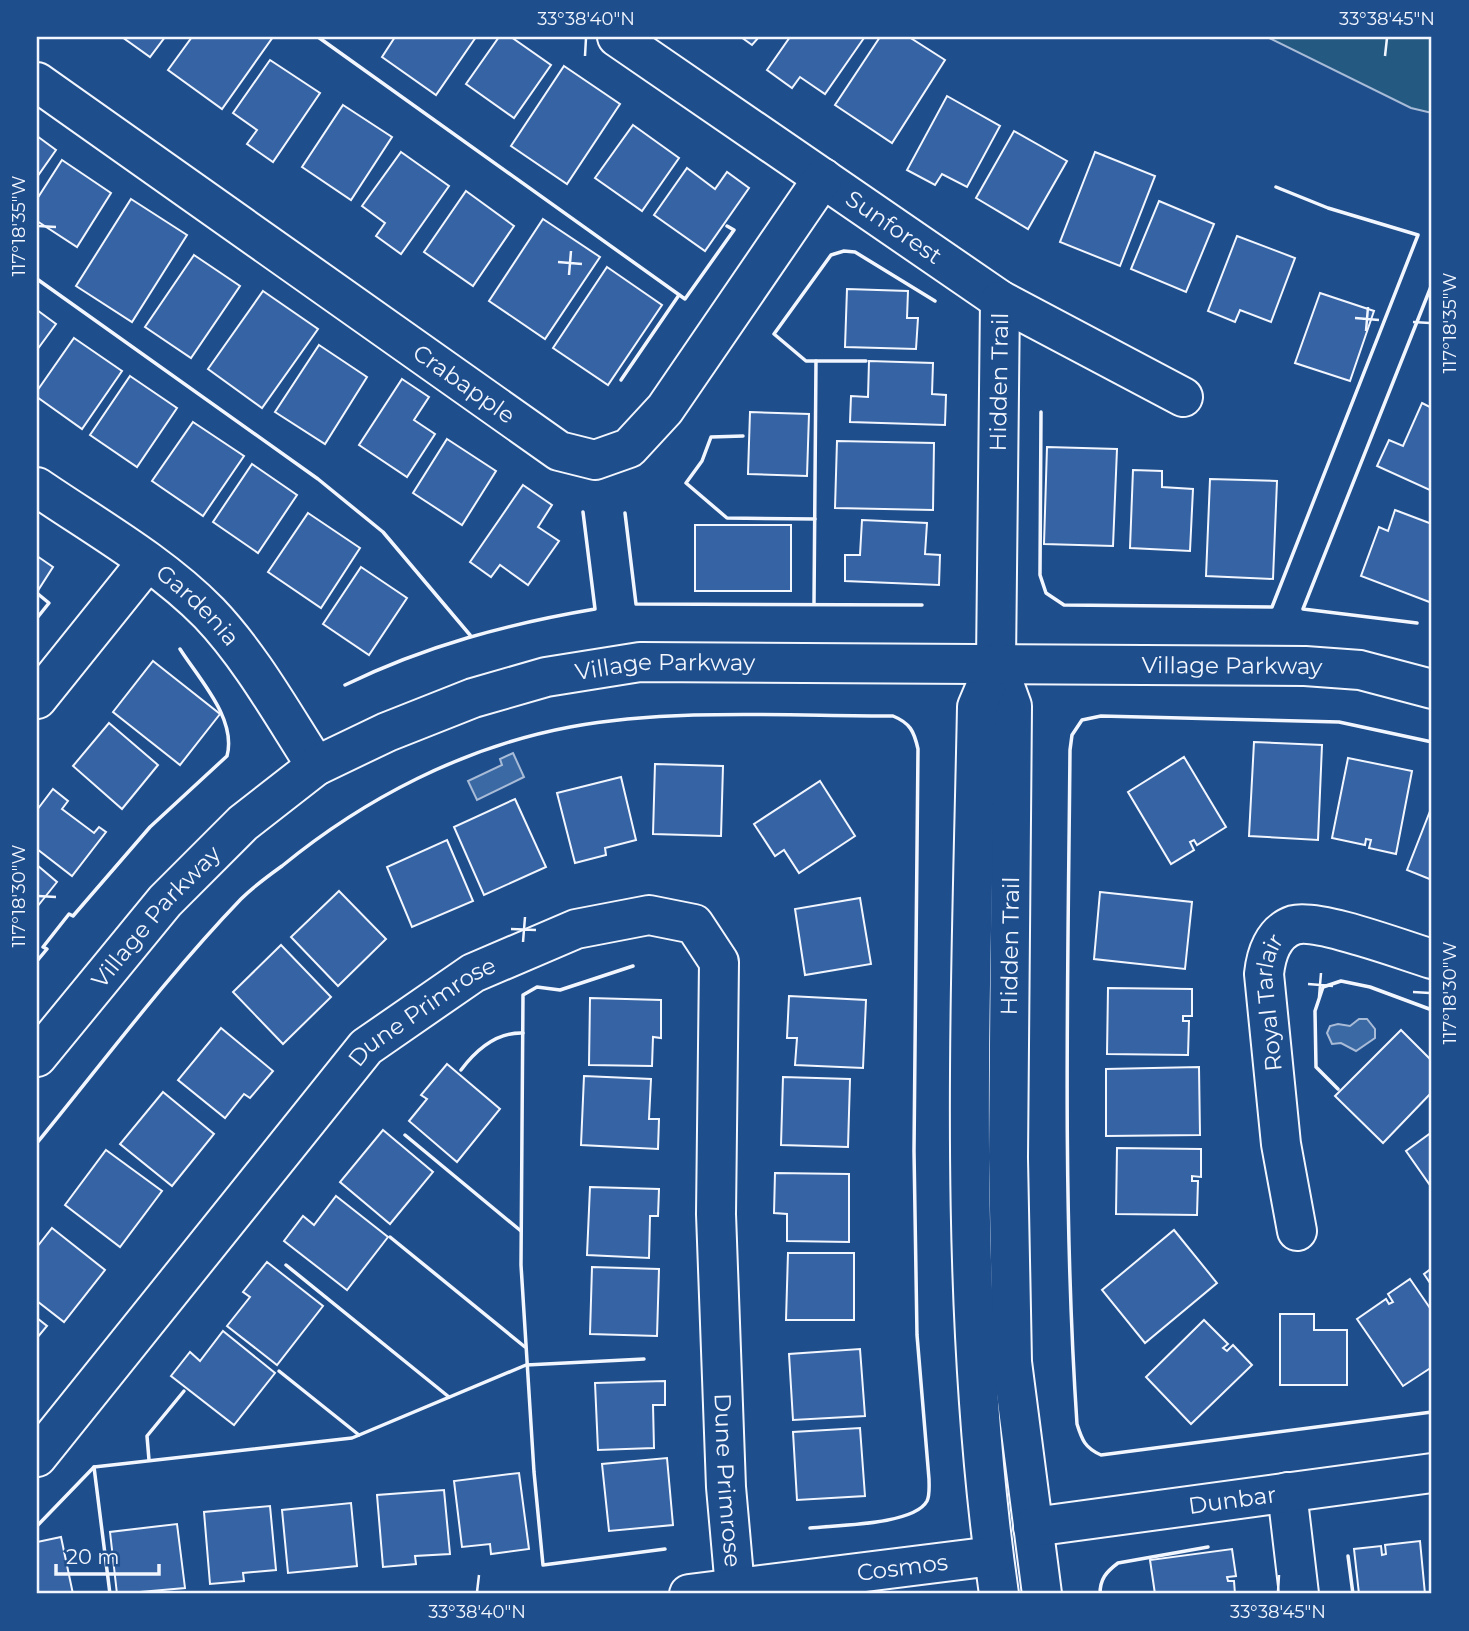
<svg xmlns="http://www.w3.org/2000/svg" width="1469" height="1631" viewBox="0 0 1469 1631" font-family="Montserrat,sans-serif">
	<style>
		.green { fill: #245a82; stroke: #a8bbd7; stroke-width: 2 }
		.water { fill: #3b69a3; stroke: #a8bbd7; stroke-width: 2 }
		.building { fill: #3563a3; stroke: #f2f6ff; stroke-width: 2 }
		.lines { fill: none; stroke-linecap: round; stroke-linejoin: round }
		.minor-casing { stroke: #f2f6ff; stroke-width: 42 }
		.minor { stroke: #1f4e8c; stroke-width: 38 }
		.wall { stroke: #f2f6ff; stroke-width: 3.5 }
		.ticks { fill: none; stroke: #f2f6ff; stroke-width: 2.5 }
		.labels { text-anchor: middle; stroke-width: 5; stroke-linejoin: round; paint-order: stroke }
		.street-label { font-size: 23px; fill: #f2f6ff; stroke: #1f4e8c }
		.neatline { fill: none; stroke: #f2f6ff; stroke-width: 2.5 }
		.ticks-label { font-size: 18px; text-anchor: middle; fill: #f2f6ff }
	</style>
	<rect width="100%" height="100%" fill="#1f4e8c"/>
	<polygon class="green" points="1267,37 1432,37 1432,113 1411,108"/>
	<g class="water">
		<polygon points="513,753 524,777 477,800 468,781 502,765 500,759"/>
		<polygon points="1359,1019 1367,1019 1375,1029 1375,1038 1356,1051 1341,1043 1332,1044 1327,1033 1330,1026 1338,1024 1350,1026"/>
	</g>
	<g class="building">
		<polygon points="122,37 165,37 150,57"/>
		<polygon points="192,37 273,37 222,109 168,70"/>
		<polygon points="395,37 476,37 436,95 382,57"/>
		<polygon points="499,37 511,37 551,65 514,118 466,84"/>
		<polygon points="741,37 759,37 752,45"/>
		<polygon points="790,37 862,37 864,38 825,94 800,77 792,88 767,70"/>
		<polygon points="880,37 909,37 945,60 892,143 835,105"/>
		<polygon points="270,60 320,93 273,162 247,144 257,130 233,113"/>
		<polygon points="564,66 620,104 567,184 511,146"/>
		<polygon points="947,96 1000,126 967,187 942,174 935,185 907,170"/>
		<polygon points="343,105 392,137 351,200 302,167"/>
		<polygon points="633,125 679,158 642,211 595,178"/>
		<polygon points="1014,131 1067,161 1028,229 976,198"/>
		<polygon points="37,136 56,150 37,177"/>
		<polygon points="401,152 449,186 401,254 376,236 385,223 362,206"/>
		<polygon points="1095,152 1155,176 1120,266 1060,242"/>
		<polygon points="62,160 111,193 77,247 37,221 37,199"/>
		<polygon points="687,168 715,189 727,172 749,188 705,251 654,215"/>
		<polygon points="466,191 514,226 473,286 424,252"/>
		<polygon points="131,199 187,235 132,322 76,286"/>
		<polygon points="1159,201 1214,224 1186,292 1131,269"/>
		<polygon points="543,219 600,257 545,339 489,301"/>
		<polygon points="1237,236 1295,258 1271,322 1240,310 1235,322 1208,311"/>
		<polygon points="194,255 240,286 191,358 145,327"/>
		<polygon points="607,267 662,305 608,385 553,348"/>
		<polygon points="847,289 908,291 907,318 918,318 916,349 845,347"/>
		<polygon points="263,291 318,329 262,408 208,369"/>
		<polygon points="1320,293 1374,311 1350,381 1295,363"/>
		<polygon points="37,310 56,324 37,350"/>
		<polygon points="74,338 122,371 82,429 37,397 37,391"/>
		<polygon points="319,345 367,377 325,444 275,412"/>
		<polygon points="869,361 933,363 932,394 946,395 945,425 850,422 851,396 868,397"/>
		<polygon points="130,376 177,408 137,467 90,435"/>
		<polygon points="402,379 429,397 414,420 435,434 407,477 359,445"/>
		<polygon points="1422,403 1432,408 1432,491 1377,466 1389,440 1403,446"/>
		<polygon points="750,412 809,414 807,476 748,474"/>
		<polygon points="193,422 244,456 203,516 152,481"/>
		<polygon points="447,439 496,471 462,525 413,493"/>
		<polygon points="837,441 934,443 933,510 835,508"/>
		<polygon points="1047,447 1117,449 1113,546 1044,544"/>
		<polygon points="252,464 297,495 258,553 213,522"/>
		<polygon points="1133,470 1162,471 1162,487 1193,489 1190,551 1130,548"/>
		<polygon points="1210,479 1277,481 1273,579 1206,576"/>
		<polygon points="523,485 552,505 538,527 559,541 528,585 500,565 491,577 470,562"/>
		<polygon points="1395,510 1432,524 1432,603 1361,576 1379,527 1388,531"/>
		<polygon points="308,513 360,548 321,608 268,572"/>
		<polygon points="862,520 927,523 925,554 940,555 939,585 845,581 845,555 860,555"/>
		<rect x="695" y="525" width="96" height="66"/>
		<polygon points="37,556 53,567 37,592"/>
		<polygon points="361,567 407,598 369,655 323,624"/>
		<polygon points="153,661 220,714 180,765 113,712"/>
		<polygon points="109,723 158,765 122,809 73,766"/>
		<polygon points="1254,742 1322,745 1318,840 1249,836"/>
		<polygon points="1184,757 1226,827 1197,845 1194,840 1190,842 1194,850 1171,864 1128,792"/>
		<polygon points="1348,758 1412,771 1396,854 1369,848 1371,840 1366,839 1365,845 1332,838"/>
		<polygon points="655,764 723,766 721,836 653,834"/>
		<polygon points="621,777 636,840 605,848 606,855 575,863 557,793"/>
		<polygon points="820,781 855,836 799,873 784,850 775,856 754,824"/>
		<polygon points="53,789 68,801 62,809 94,833 99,827 106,832 72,876 37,849 37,810"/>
		<polygon points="515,799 546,867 484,895 454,827"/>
		<polygon points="1432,806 1432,880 1407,870"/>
		<polygon points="447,840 473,901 412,927 387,867"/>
		<polygon points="37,865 57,882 37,907"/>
		<polygon points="339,891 386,939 338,986 291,937"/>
		<polygon points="1100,892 1192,902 1185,969 1094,959"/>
		<polygon points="860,898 871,964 805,975 795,909"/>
		<polygon points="281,945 331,997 283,1044 233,992"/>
		<polygon points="1108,988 1192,989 1192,1016 1183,1016 1183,1021 1189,1021 1188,1055 1107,1054"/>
		<polygon points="789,996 866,1000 863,1068 795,1065 797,1038 787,1038"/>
		<polygon points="590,998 661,1000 661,1038 653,1037 652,1066 589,1065"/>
		<polygon points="221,1028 273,1071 250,1098 244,1094 225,1118 178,1080"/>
		<polygon points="1401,1030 1432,1061 1432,1092 1383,1143 1335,1096"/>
		<polygon points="447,1064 500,1109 457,1162 409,1121 427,1099 421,1095"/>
		<polygon points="1199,1067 1200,1135 1106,1136 1106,1069"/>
		<polygon points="584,1076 651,1079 649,1119 659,1119 658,1149 581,1145"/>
		<polygon points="783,1077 850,1079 848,1147 781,1145"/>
		<polygon points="163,1092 214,1134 172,1186 120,1144"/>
		<polygon points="383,1130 433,1172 390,1224 340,1182"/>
		<polygon points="1432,1132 1432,1188 1406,1151"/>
		<polygon points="1117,1148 1201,1149 1201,1177 1192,1176 1192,1181 1198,1181 1197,1215 1116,1214"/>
		<polygon points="106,1150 162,1191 120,1247 65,1205"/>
		<polygon points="775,1173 849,1174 849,1242 787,1241 787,1214 774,1213"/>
		<polygon points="590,1187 659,1189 658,1216 650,1216 649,1258 587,1255"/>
		<polygon points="336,1196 388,1237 347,1290 284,1241 303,1216 314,1225"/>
		<polygon points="52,1228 105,1270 64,1322 37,1301 37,1247"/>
		<polygon points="1174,1230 1217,1283 1145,1343 1102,1290"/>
		<polygon points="788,1253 854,1253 854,1320 786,1320"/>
		<polygon points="267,1262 323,1306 277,1365 227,1326 250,1297 243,1292"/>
		<polygon points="592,1267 659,1269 657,1336 590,1334"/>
		<polygon points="1432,1268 1432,1286 1424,1274"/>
		<polygon points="1410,1279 1432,1311 1432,1367 1403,1386 1357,1319 1386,1299 1389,1304 1393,1302 1388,1294"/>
		<polygon points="1280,1314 1314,1314 1314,1330 1347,1330 1347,1385 1280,1385"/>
		<polygon points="37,1318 47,1326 37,1338"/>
		<polygon points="1204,1320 1228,1344 1223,1348 1227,1351 1233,1345 1252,1365 1191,1424 1146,1377"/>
		<polygon points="223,1331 275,1373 234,1425 171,1376 190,1352 200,1361"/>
		<polygon points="860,1349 865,1416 793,1420 789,1354"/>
		<polygon points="665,1381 665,1405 653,1405 654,1448 598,1450 595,1383"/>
		<polygon points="860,1428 865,1496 797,1500 793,1432"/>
		<polygon points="667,1458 673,1525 609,1531 602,1464"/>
		<polygon points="519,1473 529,1549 491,1554 490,1544 462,1547 454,1481"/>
		<polygon points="444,1490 450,1554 415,1556 416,1564 383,1567 377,1495"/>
		<polygon points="351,1503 357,1566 288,1573 282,1510"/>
		<polygon points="270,1506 276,1570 243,1573 244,1581 210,1584 204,1512"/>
		<polygon points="177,1524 185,1588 117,1594 110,1532"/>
		<polygon points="61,1537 73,1594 37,1594 37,1542"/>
		<polygon points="1420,1541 1425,1594 1359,1594 1354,1549 1381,1546 1382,1555 1386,1554 1385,1545"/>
		<polygon points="1232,1549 1236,1576 1227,1577 1228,1581 1234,1581 1235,1594 1155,1594 1150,1560"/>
	</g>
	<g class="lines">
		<g class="minor-casing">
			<g id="minor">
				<path id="s1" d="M617,37L1000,300L1183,397"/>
				<path id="s2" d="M37,82L559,451L595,460L629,448L665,409L823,178"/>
				<polyline points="1000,300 996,662 1012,706 1008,1158 1012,1362 1042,1594"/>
				<path id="s3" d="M37,487C94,526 160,563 209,613C251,657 283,715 316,766"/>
				<path d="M996,662L977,707C971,1002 957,1301 999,1594"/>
				<polyline points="37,699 147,562"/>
				<path id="s4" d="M37,1057L165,901L243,823L316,766L387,732L473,698L546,677L640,662L1305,666L1360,670L1432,689"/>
				<path id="s5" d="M1297,1231L1281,1144L1264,974C1266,955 1273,932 1294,925C1318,918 1405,951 1432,959"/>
				<path id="s6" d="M37,1457L366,1047L473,973L576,929L649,915L694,924L719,962L716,1214L726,1487L735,1588"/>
				<polyline points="1287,1492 1299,1594"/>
				<path id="s7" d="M1033,1527L1432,1473"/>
				<path id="s8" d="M689,1594L993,1556"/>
			</g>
		</g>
		<use href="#minor" class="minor"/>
		<g class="wall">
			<polyline points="318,37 685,299 734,230 727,226"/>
			<polyline points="37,279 318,479 383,532 470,635"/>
			<polyline points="866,361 806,361 774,334 831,255 844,251 855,252 935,301"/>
			<polyline points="621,380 679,295"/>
			<polyline points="1041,412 1040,575 1046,593 1064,605 1272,607 1418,235 1328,208 1276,187"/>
			<polyline points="743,436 711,437 702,461 686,483 727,518 815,519"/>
			<polyline points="625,513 636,604 922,605"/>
			<polyline points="814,603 816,361"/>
			<polyline points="37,618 49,603 38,594"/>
			<polyline points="1417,623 1303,609 1432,284"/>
			<path d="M345,685C425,646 507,624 595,609L583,512"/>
			<path d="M1432,742L1339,722L1101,716L1082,720L1072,735L1070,750C1068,975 1062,1200 1077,1424C1082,1440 1085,1448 1101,1455L1432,1412"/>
			<path d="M37,961L47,949L43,947L69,914L73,916L150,827L227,756C237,719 199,679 180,649"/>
			<polyline points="633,966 560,990 537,987 523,995 521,1265 534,1472 543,1565 665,1549"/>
			<path d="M461,1070C476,1050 497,1032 523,1033"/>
			<polyline points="1338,1089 1316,1067 1315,1011 1323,987 1341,981 1370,987 1432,1010"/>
			<polyline points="405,1135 521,1231"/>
			<path d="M37,1143C104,1061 168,975 241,899C253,887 268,876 282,866C365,798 464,747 570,727C673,708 788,716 893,716C910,723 914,731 918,749L914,1151L917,1335L929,1479C929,1485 930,1495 927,1501C914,1525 836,1525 810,1528"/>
			<polyline points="390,1237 525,1347"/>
			<polyline points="286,1265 449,1397"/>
			<polyline points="279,1371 359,1435"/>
			<polyline points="149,1460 147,1436 184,1391"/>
			<polyline points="94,1467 110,1594"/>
			<polyline points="37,1526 94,1467 352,1438 526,1365 644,1359"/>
			<polyline points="1348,1556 1353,1594"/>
			<path d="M1100,1594C1100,1579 1106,1572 1118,1563L1208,1547"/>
		</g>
	</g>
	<path class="ticks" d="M585,56L586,38M1385,56L1387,38M38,226L56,227M558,262L582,264M569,275L571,251M1355,318L1379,320M1413,322L1430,323M1366,331L1368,307M38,896L56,897M511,929L536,930M523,942L525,917M1308,984L1333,986M1413,992L1430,993M1319,997L1321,973M477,1592L479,1575M1278,1592L1279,1575"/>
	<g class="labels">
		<g class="street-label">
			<text dy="8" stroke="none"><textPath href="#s1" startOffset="336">Sunforest</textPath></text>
			<text transform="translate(999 382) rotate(-89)" y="8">Hidden Trail</text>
			<text dy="8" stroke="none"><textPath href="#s2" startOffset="523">Crabapple</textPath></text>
			<text dy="8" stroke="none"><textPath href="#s3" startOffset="200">Gardenia</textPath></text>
			<text dy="8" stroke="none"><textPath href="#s4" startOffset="1339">Village Parkway</textPath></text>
			<text dy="8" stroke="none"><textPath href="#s4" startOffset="772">Village Parkway</textPath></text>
			<text dy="8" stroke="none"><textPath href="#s4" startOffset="184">Village Parkway</textPath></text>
			<text transform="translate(1010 946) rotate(-89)" y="8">Hidden Trail</text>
			<text dy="8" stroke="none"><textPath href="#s5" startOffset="231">Royal Tarlair</textPath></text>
			<text dy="8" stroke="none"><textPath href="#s6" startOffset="592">Dune Primrose</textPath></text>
			<text dy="8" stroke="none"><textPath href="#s6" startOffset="1452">Dune Primrose</textPath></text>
			<text dy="8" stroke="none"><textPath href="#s7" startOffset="201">Dunbar</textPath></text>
			<text dy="8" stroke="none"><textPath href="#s8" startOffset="215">Cosmos</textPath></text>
		</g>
	</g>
	<rect width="1469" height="1631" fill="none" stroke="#1f4e8c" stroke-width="77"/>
	<path d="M56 1564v10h103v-10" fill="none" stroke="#f2f6ff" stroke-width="3.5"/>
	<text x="66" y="1564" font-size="21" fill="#f2f6ff" stroke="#1f4e8c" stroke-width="5" paint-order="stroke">20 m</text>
	<rect x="38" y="38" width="1392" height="1554" class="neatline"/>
	<g class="ticks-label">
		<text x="586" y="25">33°38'40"N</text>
		<text x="1387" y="25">33°38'45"N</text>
		<text transform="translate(19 226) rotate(-90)" y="6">117°18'35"W</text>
		<text transform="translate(1450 323) rotate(-90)" y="6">117°18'35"W</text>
		<text transform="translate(19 896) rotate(-90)" y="6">117°18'30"W</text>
		<text transform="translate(1450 993) rotate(-90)" y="6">117°18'30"W</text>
		<text x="477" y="1618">33°38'40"N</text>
		<text x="1278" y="1618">33°38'45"N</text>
	</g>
</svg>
